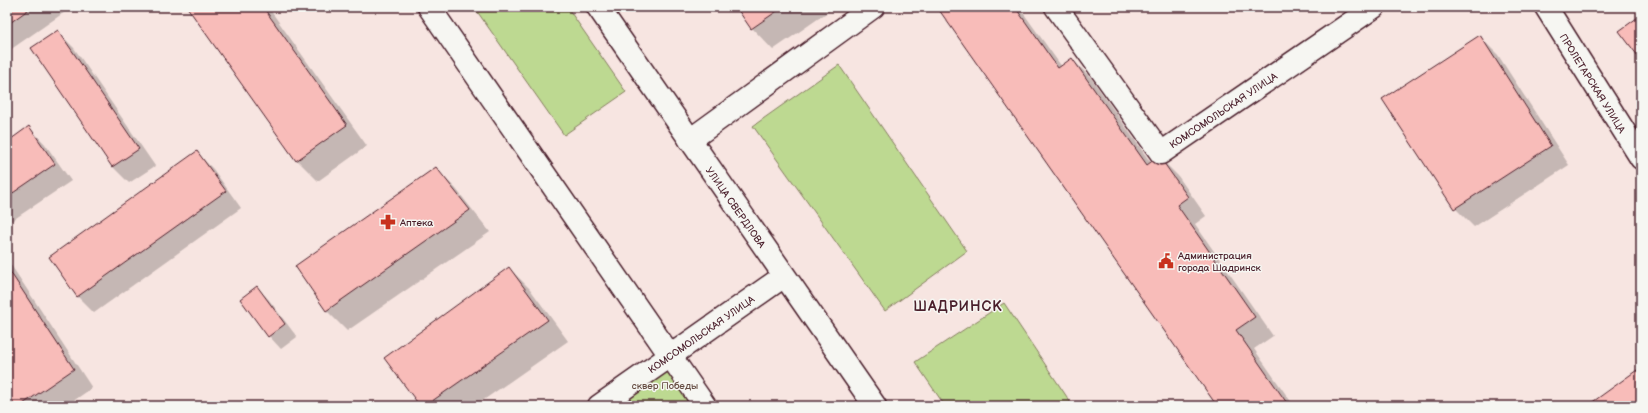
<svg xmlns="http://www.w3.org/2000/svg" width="1648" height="413" viewBox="0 0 1648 413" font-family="'Balsamiq Sans',sans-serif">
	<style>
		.green { fill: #bdd991; stroke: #847c5e }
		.shadow { fill: #0003 }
		.building { fill: #f8bcb9; stroke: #4a1f2b }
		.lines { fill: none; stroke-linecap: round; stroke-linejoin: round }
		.street-casing { stroke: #4a1f2b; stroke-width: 25 }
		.secondary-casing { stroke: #4a1f2b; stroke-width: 25 }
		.street { stroke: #f6f6f2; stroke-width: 22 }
		.secondary { stroke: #f6f6f2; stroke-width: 22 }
		.labels { text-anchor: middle; stroke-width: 3; stroke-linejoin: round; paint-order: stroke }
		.street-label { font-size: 10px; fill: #4a1f2b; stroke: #f6f6f2 }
		.poi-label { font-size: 10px; fill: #4a1f2b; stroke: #f6f6f2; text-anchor: start }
		.park-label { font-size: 10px; fill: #674e44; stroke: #f6f6f2 }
		.district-label { font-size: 14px; font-weight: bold; letter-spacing: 1px; fill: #4a1f2b; stroke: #f6f6f2 }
	</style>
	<rect width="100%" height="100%" fill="#f7e5e1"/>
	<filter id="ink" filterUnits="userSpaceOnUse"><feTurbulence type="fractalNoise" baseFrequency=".025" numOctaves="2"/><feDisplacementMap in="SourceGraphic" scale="8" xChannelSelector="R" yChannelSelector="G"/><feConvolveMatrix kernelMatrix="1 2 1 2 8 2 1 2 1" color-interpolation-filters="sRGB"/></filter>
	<g filter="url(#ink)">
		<g class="green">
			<polygon points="474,7 567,7 626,92 564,135"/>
			<polygon points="839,65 967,251 885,311 753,126"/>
			<polygon points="1004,303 1073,406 945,406 915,362"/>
			<polygon points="670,356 705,406 599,406"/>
		</g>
		<g class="shadow">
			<polygon points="7,7 72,7 7,52"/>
			<polygon points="188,7 268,7 367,146 318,181 297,160"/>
			<polygon points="737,7 835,7 773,50 752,28"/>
			<polygon points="939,7 1019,7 1062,67 1072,59 1091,78 1151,163 1159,157 1178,176 1206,216 1195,224 1273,336 1254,349 1294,406 1218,406"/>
			<polygon points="58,32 74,48 155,166 129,183 113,167 33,49"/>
			<polygon points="1480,37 1498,55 1569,165 1474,227 1455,208"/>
			<polygon points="29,127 45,144 71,181 7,224 7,143"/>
			<polygon points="197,153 213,169 241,208 94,313 78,297 50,257"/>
			<polygon points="435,168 456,189 490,232 347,331 326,310"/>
			<polygon points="7,259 92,388 66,406 7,406"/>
			<polygon points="509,268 530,289 568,341 475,406 422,406"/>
			<polygon points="257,287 269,300 297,337 281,349 269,336"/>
		</g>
		<g class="building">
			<polygon points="7,7 32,7 7,25"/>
			<polygon points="187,7 263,7 347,125 296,161"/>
			<polygon points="736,7 783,7 751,29"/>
			<polygon points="937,7 1015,7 1058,68 1072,58 1147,165 1159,156 1188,197 1177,205 1255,317 1236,330 1289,406 1217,406"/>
			<polygon points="1641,15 1641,60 1619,31"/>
			<polygon points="58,30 139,149 112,167 31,48"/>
			<polygon points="1480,35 1551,146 1454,209 1382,99"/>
			<polygon points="29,126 55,164 7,197 7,142"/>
			<polygon points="197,151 226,191 77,297 49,257"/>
			<polygon points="436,167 470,210 326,311 295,266"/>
			<polygon points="7,267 74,369 20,406 7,406"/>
			<polygon points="509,267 548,320 425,406 420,406 384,358"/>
			<polygon points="257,286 285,324 268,337 240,299"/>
			<polygon points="1637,370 1641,375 1641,406 1587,406"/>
		</g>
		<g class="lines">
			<g class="street-casing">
				<g id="street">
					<polyline points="1056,7 1161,153 1374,7"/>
					<polyline points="1546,7 1641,158"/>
					<polyline points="690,140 873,7"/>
				</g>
			</g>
			<g class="secondary-casing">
				<g id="secondary">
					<polyline points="429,7 705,406"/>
					<polyline points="598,7 875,406"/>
					<polyline points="599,406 784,276"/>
				</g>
			</g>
			<use href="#street" class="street"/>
			<use href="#secondary" class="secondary"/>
		</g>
	</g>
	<defs>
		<g id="pharmacy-bare" transform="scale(1.2)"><path d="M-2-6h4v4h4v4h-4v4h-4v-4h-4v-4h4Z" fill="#c8321e" stroke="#f6f6f2" stroke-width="2.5" paint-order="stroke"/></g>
		<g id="civic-bare" transform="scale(1.2)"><path d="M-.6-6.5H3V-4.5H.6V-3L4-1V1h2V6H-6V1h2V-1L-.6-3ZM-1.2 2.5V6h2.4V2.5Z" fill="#c8321e" stroke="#f6f6f2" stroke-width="2.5" paint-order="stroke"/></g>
	</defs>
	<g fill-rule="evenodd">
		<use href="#pharmacy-bare" x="388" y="222"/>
		<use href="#civic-bare" x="1166" y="261"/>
	</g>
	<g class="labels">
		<g class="street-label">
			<text transform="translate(1593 83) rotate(58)" y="4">ПРОЛЕТАРСКАЯ УЛИЦА</text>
			<text transform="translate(1223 110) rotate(-34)" y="4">КОМСОМОЛЬСКАЯ УЛИЦА</text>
			<text transform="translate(736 207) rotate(55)" y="4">УЛИЦА СВЕРДЛОВА</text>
			<text transform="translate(701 334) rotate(-35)" y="4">КОМСОМОЛЬСКАЯ УЛИЦА</text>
		</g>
		<g class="poi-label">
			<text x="400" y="226">Аптека</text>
			<text x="1178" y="259">Администрация<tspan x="1178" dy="12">города Шадринск</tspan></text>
		</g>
		<g class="park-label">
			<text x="665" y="389">сквер Победы</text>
		</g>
		<g class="district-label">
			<text x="958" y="311">ШАДРИНСК</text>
		</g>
	</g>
	<rect width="1648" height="413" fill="none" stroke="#f6f6f2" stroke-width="24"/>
	<rect x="12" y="12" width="1624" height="389" fill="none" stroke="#4a1f2b" stroke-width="1.5" filter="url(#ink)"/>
</svg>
